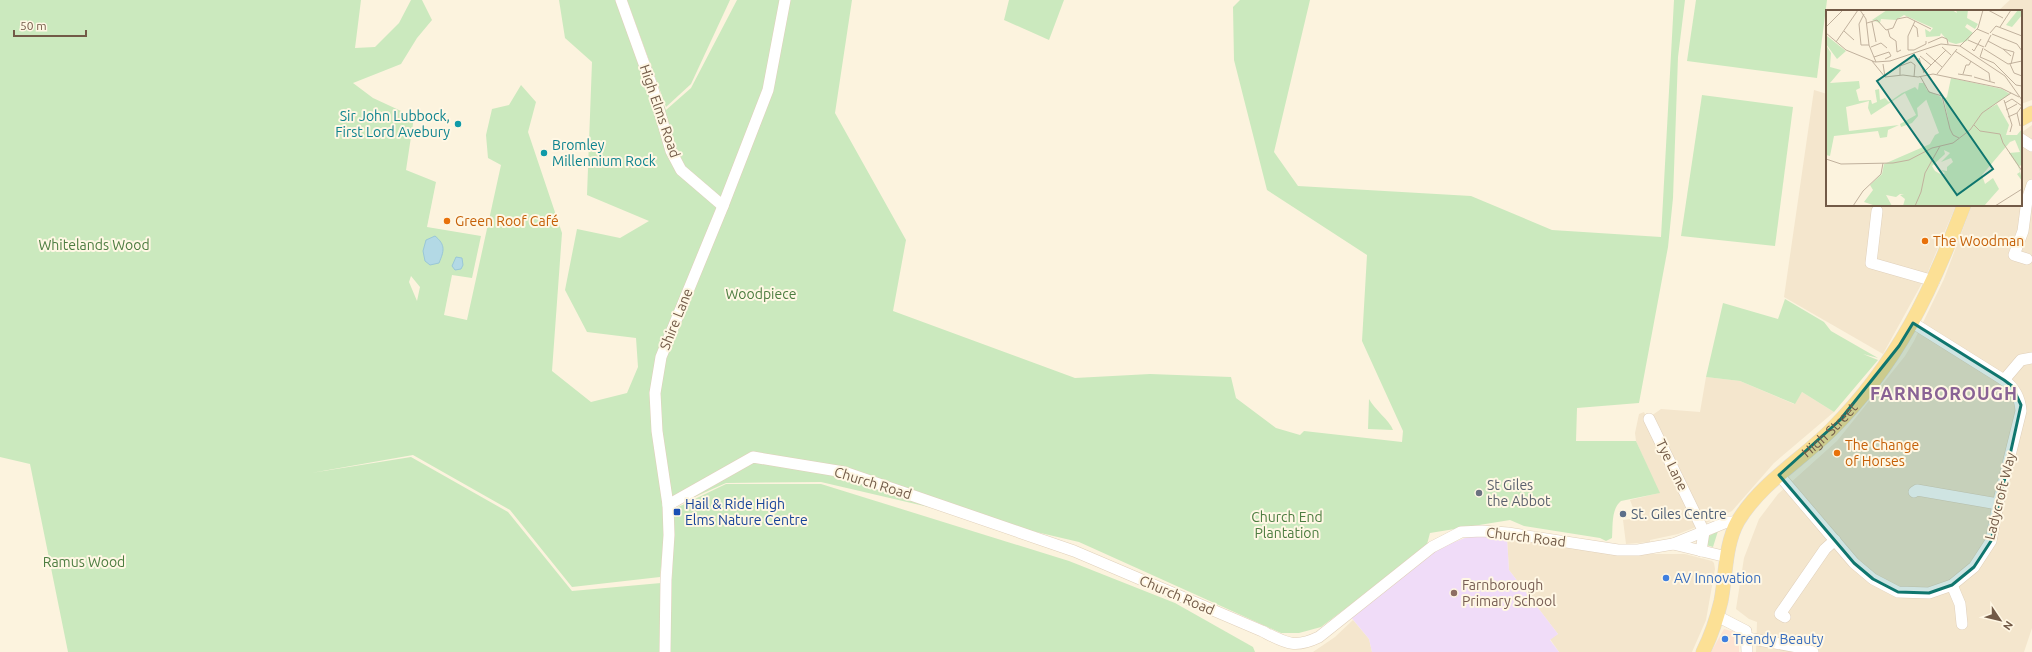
<svg xmlns="http://www.w3.org/2000/svg" width="2032" height="652" viewBox="0 0 2032 652" font-family="Ubuntu,sans-serif">
	<style>
		.residential { fill: #f4e6cd }
		.commercial { fill: #fde3d2 }
		.education { fill: #f0dcf8 }
		.green { fill: #cbe9be; fill-rule: evenodd }
		.water { fill: #b3d9e5; stroke: #9ac7d7 }
		.lines { fill: none; stroke-linecap: round; stroke-linejoin: round }
		.minor-casing { stroke: #e0d0bb; stroke-width: 12 }
		.major-casing { stroke: #e0dbd7; stroke-width: 15 }
		.minor { stroke: #fff; stroke-width: 11 }
		.major { stroke: #fce095; stroke-width: 14 }
		.marked { fill: #0f766e; fill-opacity: 0.2; stroke: #0f766e; stroke-width: 3; stroke-linejoin: round }
		.culture-dot { fill: #0f9aa8; stroke: #fff7e4; stroke-width: 1.5 }
		.food-dot { fill: #e8710a; stroke: #fff7e4; stroke-width: 1.5 }
		.worship-dot { fill: #6b7280; stroke: #fff7e4; stroke-width: 1.5 }
		.transit-dot { fill: #1a4fb4; stroke: #fff7e4; stroke-width: 1.5 }
		.service-dot { fill: #5c6f8a; stroke: #fff7e4; stroke-width: 1.5 }
		.shop-dot { fill: #3f7fe0; stroke: #fff7e4; stroke-width: 1.5 }
		.education-dot { fill: #8d6e63; stroke: #fff7e4; stroke-width: 1.5 }
		.labels { text-anchor: middle; stroke-width: 4; stroke-linejoin: round; paint-order: stroke }
		.street-label { font-size: 14px; fill: #725a47; stroke: #fff7e4 }
		.culture-label { font-size: 14px; fill: #0d838f; stroke: #fff7e4; text-anchor: end }
		.food-label { font-size: 14px; fill: #c56008; stroke: #fff7e4; text-anchor: start }
		.park-label { font-size: 14px; fill: #4d7d41; stroke: #fff7e4 }
		.worship-label { font-size: 14px; fill: #5b616d; stroke: #fff7e4; text-anchor: start }
		.transit-label { font-size: 14px; fill: #164399; stroke: #fff7e4; text-anchor: start }
		.service-label { font-size: 14px; fill: #4e5e75; stroke: #fff7e4; text-anchor: start }
		.shop-label { font-size: 14px; fill: #366cbe; stroke: #fff7e4; text-anchor: start }
		.education-label { font-size: 14px; fill: #785e54; stroke: #fff7e4; text-anchor: start }
		.district-label { font-size: 18px; font-weight: bold; letter-spacing: 1px; fill: #896295; stroke: #fff7e4 }
		.inset-road { fill: none; stroke: #c1b19d; stroke-width: 1 }
		.view { fill: #0f766e; fill-opacity: 0.15; stroke: #0f766e; stroke-width: 2 }
		.inset-edge { fill: none; stroke: #725a47; stroke-width: 2 }
	</style>
	<rect width="100%" height="100%" fill="#fcf3de"/>
	<g class="residential">
		<polygon points="2010,0 2032,0 2032,100 2021,104 2021,11 1998,11"/>
		<polygon points="1814,90 1827,94 1827,205 1956,205 1927,274 1883,354 1784,297"/>
		<polygon points="2032,125 2032,628 2024,652 1756,652 1757,622 1749,619 1736,609 1744,558 1759,519 1778,494 1837,441 1905,356 1914,341 1944,279 1972,205 2021,205 2021,133"/>
		<polygon points="1706,377 1740,381 1794,404 1802,392 1834,412 1774,463 1732,511 1704,524 1651,416 1661,409 1700,412"/>
		<polygon points="1644,412 1699,526 1678,534 1650,540 1650,542 1626,544 1623,520 1637,518 1630,500 1659,493 1636,441 1635,433 1639,414"/>
		<polygon points="1507,538 1614,554 1685,554 1712,561 1714,563 1715,569 1706,620 1692,652 1559,652 1550,639 1558,634 1509,570"/>
		<polygon points="1353,620 1369,639 1372,652 1313,652 1335,637"/>
	</g>
	<polygon class="commercial" points="1724,629 1739,633 1739,652 1711,652"/>
	<polygon class="education" points="1470,536 1507,538 1509,570 1558,634 1550,640 1559,652 1372,652 1369,639 1350,616 1439,548"/>
	<g class="green">
		<path d="M0,0H361L355,48L375,47L399,23L411,0H422L432,20L417,38L401,64L353,83L373,98L414,117L406,170L436,182L427,227L481,236L472,278L452,275L444,315L467,320L501,165L488,158L486,135L492,109L509,105L521,85L536,102L528,132L562,233L552,371L591,402L627,393L638,367L636,338L587,332L565,290L577,229L620,238L649,221L587,195L592,62L565,38L559,0H621L666,110L691,88L737,0H852L835,113L906,240L893,311L1075,378L1150,374L1231,377L1236,398L1276,428L1300,435L1304,431L1402,442L1403,431L1362,341L1367,255L1267,190L1234,60L1233,7L1240,0H1310L1274,152L1298,186L1471,196L1552,230L1661,237L1674,0H1685L1678,57L1673,198L1668,247L1639,403L1577,408L1576,441H1636L1660,493L1621,501C1611,509 1613,526 1612,538L1606,541L1600,538L1524,526L1510,520L1430,533L1426,548L1321,627L1299,633H1281L1263,625L1079,542L821,482L726,483L672,507L664,535L660,577L572,587L510,510L413,455L311,473L411,457L508,512L572,591L661,583L660,652H68L30,464L0,457ZM411,276L420,287L417,301L409,282Z"/>
		<polygon points="627,0 730,0 691,84 666,107"/>
		<polygon points="1009,0 1064,0 1049,40 1004,20"/>
		<polygon points="1696,0 1827,0 1817,78 1687,61"/>
		<polygon points="1702,95 1793,107 1775,246 1681,236"/>
		<polygon points="1785,299 1824,322 1831,331 1878,358 1863,354 1878,360 1834,412 1802,392 1795,404 1740,381 1706,377 1723,303 1778,319"/>
		<path d="M1369,399C1374,409 1390,421 1393,430L1368,429Z"/>
		<polygon points="726,484 821,484 1069,561 1175,603 1253,647 1255,652 670,652 674,509"/>
		<polygon points="1718,531 1713,547 1706,545 1709,536"/>
	</g>
	<g class="water">
		<path d="M435,236C446,245 444,251 439,263L430,265L425,261L423,251L426,240Z"/>
		<polygon points="456,257 462,258 463,265 461,269 455,270 452,266"/>
	</g>
	<g class="lines">
		<g class="minor-casing">
			<g id="minor">
				<polyline points="621,0 652,86 671,151 681,170 723,206"/>
				<polyline points="2021,139 2032,146"/>
				<polyline points="1877,211 1871,263 1934,281"/>
				<polyline points="2027,259 2014,255 2023,231 2027,200 2032,185"/>
				<polyline points="2004,380 2021,360 2032,358"/>
				<polyline points="1649,419 1704,532 1701,551"/>
				<path d="M1779,475L1854,563L1873,579L1898,592L1929,593L1952,585L1974,567L1991,541L1998,504L2021,411C2020,397 2015,388 2004,380L1913,323"/>
				<polyline points="1914,492 1917,490 1998,504"/>
				<path d="M668,505L753,457L844,472L1074,551L1262,631C1286,643 1294,649 1319,637L1432,547L1461,532L1482,531L1508,533L1618,550H1638L1673,544L1727,557"/>
				<polyline points="1673,544 1727,522 1738,522"/>
				<polyline points="1952,585 1960,604 1962,624"/>
				<polyline points="1717,616 1746,631 1747,652"/>
				<polyline points="1785,617 1780,614 1825,549 1835,540"/>
				<polyline points="1747,638 1803,648 1813,652"/>
				<polyline points="665,652 666,580 669,535 668,505 657,431 655,393 661,357 723,206 768,90 785,0"/>
			</g>
		</g>
		<g class="major-casing">
			<g id="major">
				<polyline points="2021,119 2032,113"/>
				<path id="s1" d="M1703,652C1711,636 1717,618 1721,601C1726,575 1725,544 1738,521C1761,483 1801,460 1831,430C1898,363 1931,292 1964,205"/>
			</g>
		</g>
		<use href="#minor" class="minor"/>
		<use href="#major" class="major"/>
	</g>
	<path class="marked" d="M1913,323L2004,380L2012,386L2021,405L1991,541L1974,567L1952,585L1929,593L1898,592L1873,579L1854,563L1779,475L1840,420L1899,346Z"/>
	<g class="culture-dot">
		<circle cx="458" cy="124" r="4"/>
		<circle cx="544" cy="153" r="4"/>
	</g>
	<g class="food-dot">
		<circle cx="447" cy="221" r="4"/>
		<circle cx="1925" cy="241" r="4"/>
		<circle cx="1837" cy="453" r="4"/>
	</g>
	<circle class="worship-dot" cx="1479" cy="493" r="4"/>
	<rect class="transit-dot" x="673" y="508" width="8" height="8" rx="2"/>
	<circle class="service-dot" cx="1623" cy="514" r="4"/>
	<g class="shop-dot">
		<circle cx="1666" cy="578" r="4"/>
		<circle cx="1725" cy="639" r="4"/>
	</g>
	<circle class="education-dot" cx="1454" cy="593" r="4"/>
	<g class="labels">
		<g class="street-label">
			<text transform="translate(660 111) rotate(71)" y="5">High Elms Road</text>
			<text transform="translate(676 319) rotate(-68)" y="5">Shire Lane</text>
			<text dy="5" stroke="none"><textPath href="#s1" startOffset="266">High Street</textPath></text>
			<text transform="translate(1672 465) rotate(64)" y="5">Tye Lane</text>
			<text transform="translate(873 483) rotate(17)" y="5">Church Road</text>
			<text transform="translate(2000 496) rotate(-76)" y="5">Ladycroft Way</text>
			<text transform="translate(1526 537) rotate(7)" y="5">Church Road</text>
			<text transform="translate(1177 595) rotate(23)" y="5">Church Road</text>
		</g>
		<g class="culture-label">
			<text x="450" y="121">Sir John Lubbock,<tspan x="450" dy="16">First Lord Avebury</tspan></text>
			<text x="552" y="150" text-anchor="start">Bromley<tspan x="552" dy="16">Millennium Rock</tspan></text>
		</g>
		<g class="food-label">
			<text x="455" y="226">Green Roof Café</text>
			<text x="1933" y="246">The Woodman</text>
			<text x="1845" y="450">The Change<tspan x="1845" dy="16">of Horses</tspan></text>
		</g>
		<g class="park-label">
			<text x="94" y="250">Whitelands Wood</text>
			<text x="761" y="299">Woodpiece</text>
			<text x="1287" y="522">Church End<tspan x="1287" dy="16">Plantation</tspan></text>
			<text x="84" y="567">Ramus Wood</text>
		</g>
		<g class="worship-label">
			<text x="1487" y="490">St Giles<tspan x="1487" dy="16">the Abbot</tspan></text>
		</g>
		<g class="transit-label">
			<text x="685" y="509">Hail &amp; Ride High<tspan x="685" dy="16">Elms Nature Centre</tspan></text>
		</g>
		<g class="service-label">
			<text x="1631" y="519">St. Giles Centre</text>
		</g>
		<g class="shop-label">
			<text x="1674" y="583">AV Innovation</text>
			<text x="1733" y="644">Trendy Beauty</text>
		</g>
		<g class="education-label">
			<text x="1462" y="590">Farnborough<tspan x="1462" dy="16">Primary School</tspan></text>
		</g>
		<g class="district-label">
			<text x="1944" y="400">FARNBOROUGH</text>
		</g>
	</g>
	<g transform="translate(1826 10)">
		<rect width="196" height="196" fill="#fcf3de"/>
		<path d="M61,0H126L131,3L130,0H142L141,8L152,14L149,19L141,14L139,17L147,23L141,31L130,34L123,32L115,23L114,26L100,27L99,19L104,22L107,18L78,5L70,10L55,9L54,13L46,10ZM192,0H196V5L186,17L180,15ZM1,26L20,41L11,49L0,34ZM0,35L5,43L4,57L15,60L4,73L33,71L34,78L30,80L33,91L45,90L46,94L51,92L49,80L53,79L54,90L59,88L63,92L76,83L89,77L92,80L93,73H98L101,80L115,87L123,113L118,89L121,87L125,68L176,79L184,84L162,99L171,94L183,115L180,125H191L196,119V155L193,156L196,171L191,164L194,162L192,156L183,143L194,142L189,130L184,132L156,165L159,174L167,168L173,179L158,196H77L79,189L74,185H78L74,184L70,187L60,185L66,196H50L38,192L47,180L44,175L56,164L58,154L104,134L109,125L113,123L100,89L101,91L100,90L91,98L92,106L86,113L75,117L74,114L90,105L79,83L45,105L42,98L43,91L20,97L23,121L73,115L62,120L61,127L54,128L52,121L8,126L4,146L0,145ZM118,140L124,143L115,152L125,148L127,152L121,157V161L115,160L119,163L116,165L109,161L106,156L119,144Z" fill="#cbe9be" fill-rule="evenodd"/>
		<path class="inset-road" d="M34,0L40,9L43,35L50,52M162,0L177,8M38,4L33,14L35,35H43M89,11L82,26V40H88L100,34V31M46,12L50,32M41,13L51,10L60,20L67,18L71,9L81,7L105,19M87,15L91,18L92,27M0,17L17,0M174,17L185,0M151,19L163,24M62,20L64,27L70,31L71,42L75,40M18,21L28,30M0,23L20,40L49,52L64,51L115,34L134,36L179,66L196,90M164,23L170,16L196,26M166,24L191,34L196,41M142,30L158,37M162,31L177,39M10,32L32,0M102,33L116,27L121,29L122,34M134,36L152,18L157,0M45,37L55,33L61,38M116,37L125,45M159,37L165,25M157,38L154,47L168,53M146,39L148,41L155,29M158,39L182,54L196,51M129,41L163,63L164,71M100,43L116,57M94,46L105,55M48,47L63,42L65,46L59,49M93,48L98,63M46,51L59,67L77,65L92,67L107,64L175,78L193,87M168,53L190,75L196,76M57,54L59,67M184,54L188,63L196,66M185,54L188,42L177,39L185,46M98,62L120,40M111,64L131,39M132,64L146,66M137,64L140,55H143L145,51M74,65V56L85,52L89,55L88,67M94,66L103,82L116,86L124,119L127,125L133,128M148,67L169,73M178,90L186,115L184,122M179,93L186,89L196,96L191,103L182,107M180,100L191,94M191,103L194,116M148,115L154,121L174,124L177,133L196,161M0,149L15,154L67,153L83,150L106,138L127,133L144,120L156,103L185,83M27,196L37,181L55,164L57,153M89,196L95,182L99,163L114,136M169,196L196,179"/>
		<path class="view" d="M88,45L167,159L131,185L51,71Z"/>
		<rect width="196" height="196" class="inset-edge"/>
	</g>
	<g transform="translate(2000 620) rotate(125)" stroke="#fff7e4" stroke-width="3" paint-order="stroke">
	<path d="M0-3L7 15L0 10L-7 15Z" fill="#725a47"/>
	<text y="-6" font-size="11" font-weight="bold" text-anchor="middle" fill="#725a47">N</text>
	</g>
	<path d="M14 30v6h72v-6" fill="none" stroke="#725a47" stroke-width="2"/>
	<text x="20" y="30" font-size="12" fill="#725a47" stroke="#fff7e4" stroke-width="3" paint-order="stroke">50 m</text>
</svg>
